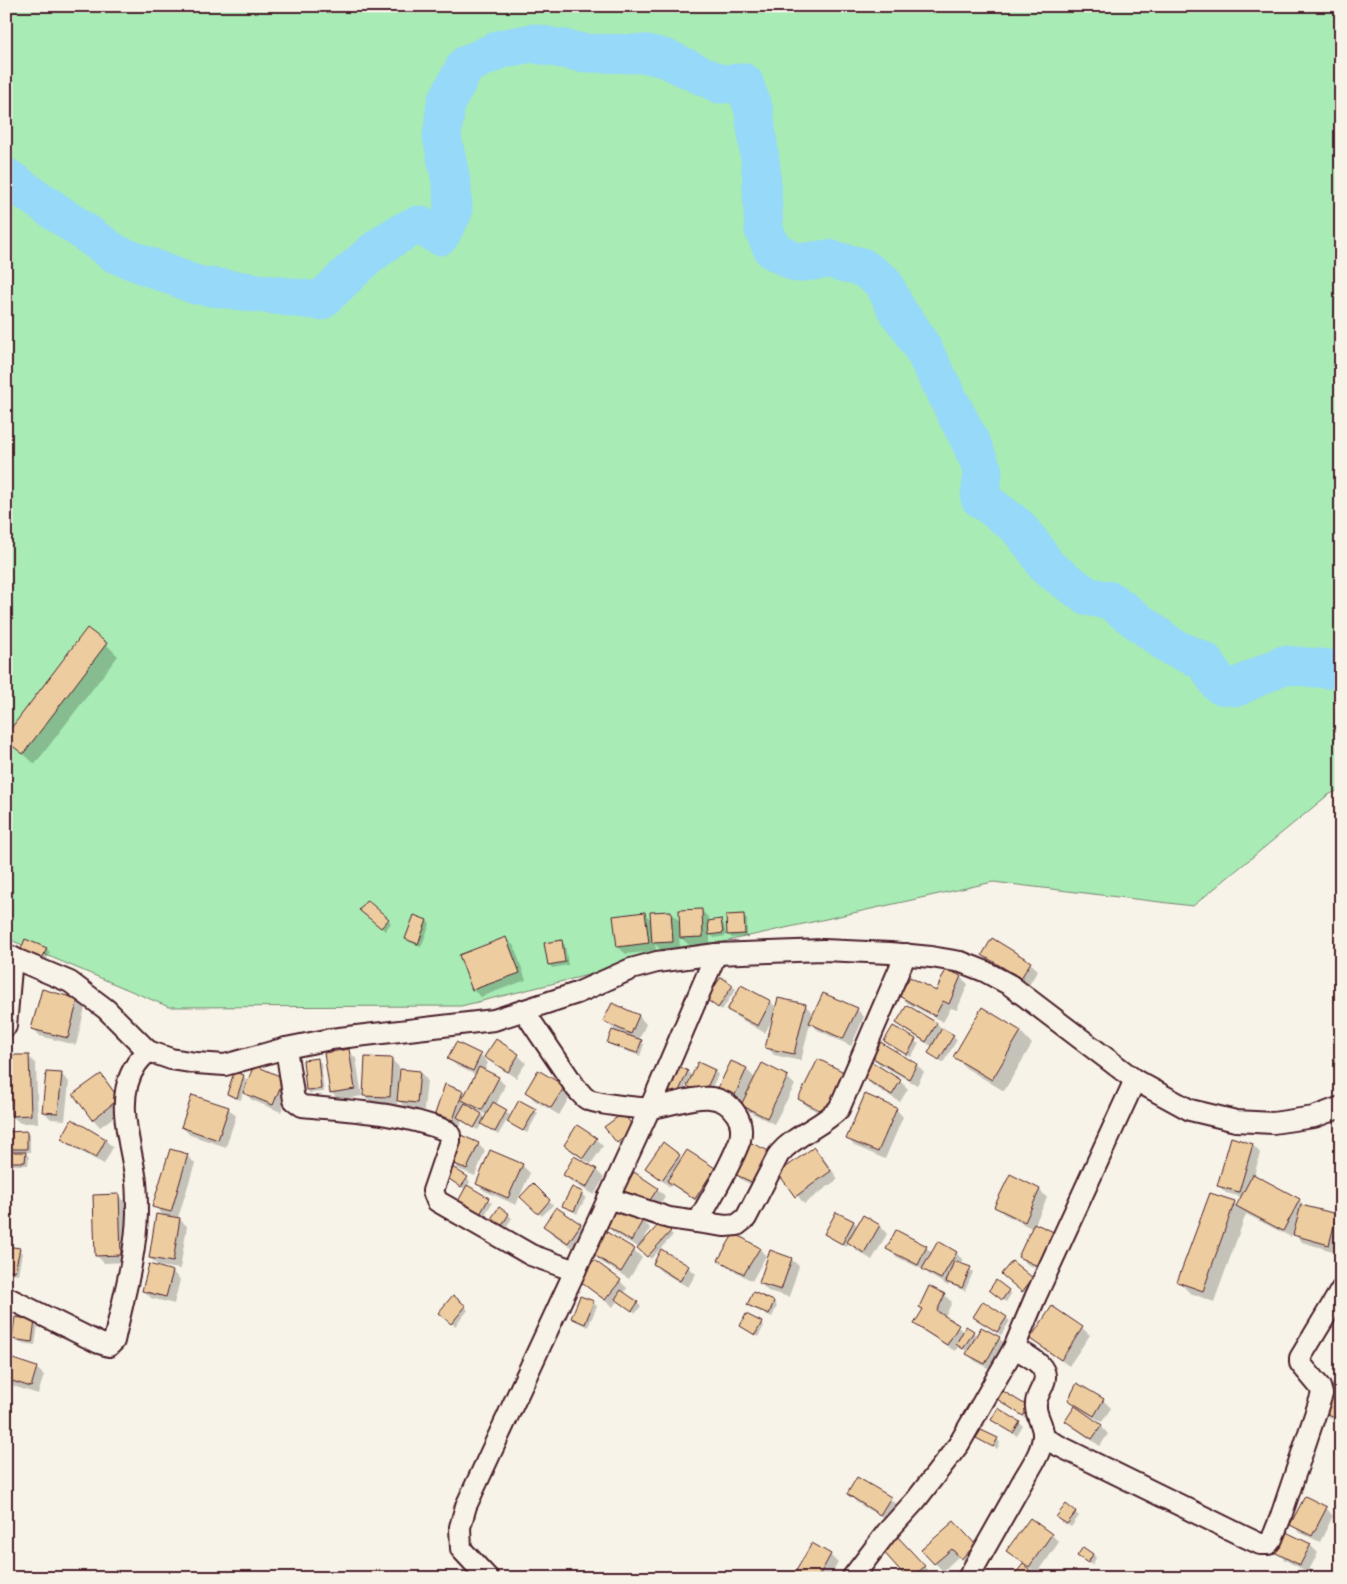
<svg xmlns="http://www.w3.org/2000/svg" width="1347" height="1584" viewBox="0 0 1347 1584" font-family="'Balsamiq Sans',sans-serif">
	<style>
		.green { fill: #a8ebb5; stroke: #798570 }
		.shadow { fill: #0003; fill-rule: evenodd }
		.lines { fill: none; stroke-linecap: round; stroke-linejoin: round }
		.river { stroke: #97d9f8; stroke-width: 39 }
		.building { fill: #edcd9f; stroke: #4a1f2b }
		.minor-casing { stroke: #4a1f2b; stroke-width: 24 }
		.minor { stroke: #f7f3e8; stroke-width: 20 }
	</style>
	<rect width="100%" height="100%" fill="#f7f3e8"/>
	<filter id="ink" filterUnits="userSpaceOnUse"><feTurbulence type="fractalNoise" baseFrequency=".02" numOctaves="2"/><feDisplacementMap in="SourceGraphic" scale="10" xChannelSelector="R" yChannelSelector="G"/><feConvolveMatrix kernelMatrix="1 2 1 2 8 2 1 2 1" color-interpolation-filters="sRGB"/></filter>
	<g filter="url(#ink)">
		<polygon class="green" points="6,6 1341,6 1341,789 1328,795 1193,906 993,882 740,938 461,1006 169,1007 6,938"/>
		<g class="shadow">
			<polygon points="87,630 106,644 118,656 35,764 6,740"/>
			<polygon points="701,910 709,918 709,922 721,921 724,924 726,936 714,938 710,934 710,944 689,945 679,936 680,949 661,950 655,944 656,951 626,954 618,947 615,918 645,914 652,921 671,912 680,922"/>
			<polygon points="364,913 388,920 391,923 385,931"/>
			<polygon points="743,916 747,919 747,937 732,938 728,934"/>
			<polygon points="415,917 427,921 430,924 421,947 410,942 407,939"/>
			<polygon points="506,939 514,946 526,980 481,997 473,990 461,956"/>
			<polygon points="561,942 565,945 568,965 552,968 549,964"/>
			<polygon points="46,949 50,952 44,966 24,958"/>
			<polygon points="983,955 1030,963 1038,970 1029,985 991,963"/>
			<polygon points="960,977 968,984 957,1010 951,1008 943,1022 908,1003 900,996 937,993"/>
			<polygon points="722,979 736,989 722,1010 711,1003"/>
			<polygon points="742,986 771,1002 776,1008 805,1005 814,1014 857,1009 864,1017 851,1046 818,1030 810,1023 801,1061 774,1055 767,1047 772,1020 765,1033 737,1017 729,1010"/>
			<polygon points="43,991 78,1000 85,1008 76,1045 40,1036 33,1028"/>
			<polygon points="612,1004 639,1016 646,1024 639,1040 644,1044 640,1056 612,1046 609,1043 614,1029 605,1021"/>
			<polygon points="907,1006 937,1024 957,1040 943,1063 929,1053 933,1047 905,1030 897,1023"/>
			<polygon points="982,1009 1021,1032 1032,1044 1004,1091 966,1068 955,1057"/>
			<polygon points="894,1028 919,1044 911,1057 889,1044"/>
			<polygon points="496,1041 518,1055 526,1063 516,1078 494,1064 486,1056"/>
			<polygon points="878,1042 917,1065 924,1072 917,1085 878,1063 870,1055"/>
			<path d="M456,1043L481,1055L488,1063L484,1071L498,1078L505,1085L496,1105L511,1116L510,1115L498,1135L482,1123L478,1130L462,1121L460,1127L444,1121L436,1114L463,1092L466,1095L476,1075L457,1066L449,1058ZM479,1111L487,1115L485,1118L479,1112Z"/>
			<polygon points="348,1051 356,1058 362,1096 339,1100 331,1092"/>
			<polygon points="28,1056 36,1064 38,1123 20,1123 12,1116"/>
			<polygon points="391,1059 399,1067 398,1082 420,1072 427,1080 424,1110 406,1108 397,1099 397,1104 372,1103 364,1095"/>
			<polygon points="317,1060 321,1063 324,1092 310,1093 307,1090"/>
			<polygon points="698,1064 715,1071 718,1075 707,1097 692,1089 687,1084 678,1103 667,1095 688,1072 692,1076"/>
			<polygon points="872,1064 900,1081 908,1089 900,1102 872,1085 864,1077"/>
			<polygon points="254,1067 291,1086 281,1112 252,1100 243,1091 241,1100 231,1097 228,1094 243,1076 247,1080 245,1086 247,1086"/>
			<polygon points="746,1069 756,1079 787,1077 795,1085 774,1124 750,1112 742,1104 726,1097"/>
			<polygon points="61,1074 69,1082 65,1120 51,1119 43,1111"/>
			<polygon points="845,1074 833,1120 807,1106 799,1099"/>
			<polygon points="101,1075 108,1083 126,1108 100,1127 93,1119"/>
			<polygon points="564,1087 571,1095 559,1115 534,1100 527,1092"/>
			<polygon points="228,1108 236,1116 226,1147 190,1135 182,1127"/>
			<polygon points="896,1109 903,1117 885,1159 855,1146 848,1139"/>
			<polygon points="535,1110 538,1113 527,1133 509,1122"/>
			<polygon points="606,1127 637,1133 621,1145"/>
			<polygon points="27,1133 30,1136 30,1152 24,1152 29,1157 28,1165 9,1165 6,1162 11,1153 6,1149"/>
			<polygon points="63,1138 105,1140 113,1147 104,1164 70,1146"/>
			<polygon points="596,1139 603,1146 591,1164 573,1152 565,1145"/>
			<polygon points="1232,1139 1253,1145 1260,1153 1254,1176 1299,1200 1306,1208 1336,1215 1341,1220 1341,1235 1336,1252 1302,1242 1293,1233 1291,1237 1246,1214 1214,1302 1190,1293 1179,1282 1234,1203 1237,1206 1242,1197 1226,1193 1218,1185"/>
			<polygon points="748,1142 764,1191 742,1180 734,1173"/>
			<polygon points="478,1144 485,1151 475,1176 458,1169 451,1161"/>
			<polygon points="814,1148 822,1156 838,1179 804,1204 780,1173"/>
			<polygon points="687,1152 715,1169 722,1176 703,1206 672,1185 670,1187 646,1168 679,1156 683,1159"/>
			<polygon points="187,1156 195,1163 178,1218 187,1226 180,1269 158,1266 150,1258 164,1216 154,1206"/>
			<polygon points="522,1165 530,1173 516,1205 485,1191 477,1184"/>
			<polygon points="596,1170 604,1178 594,1195 572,1182 565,1175"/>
			<polygon points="444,1175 467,1178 470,1182 467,1187 492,1203 483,1218 462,1206 466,1190"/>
			<polygon points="1011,1176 1040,1190 1047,1198 1035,1224 1048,1274 1027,1264 1020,1256 1033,1229 1004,1214 996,1207"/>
			<polygon points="533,1185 553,1205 542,1216 522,1197"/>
			<polygon points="573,1188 586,1197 577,1214 564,1205"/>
			<polygon points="657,1189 665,1196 653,1215 630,1201"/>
			<polygon points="119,1196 126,1203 128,1262 104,1263 96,1255"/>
			<polygon points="617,1206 643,1221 650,1228 642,1243 661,1224 673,1235 651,1259 638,1247 614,1233 606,1225"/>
			<polygon points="556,1209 581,1225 588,1232 576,1250 552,1234 545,1226"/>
			<polygon points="837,1213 854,1222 858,1227 864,1217 880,1226 887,1234 872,1260 856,1250 848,1242 846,1247 826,1234"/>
			<polygon points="508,1215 512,1218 503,1232 490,1223"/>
			<polygon points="606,1232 634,1250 642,1258 629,1279 600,1261 593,1253"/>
			<polygon points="896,1232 926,1247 932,1253 956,1253 963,1260 961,1264 973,1272 965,1291 950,1284 948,1286 931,1276 926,1271 895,1256 888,1249"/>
			<polygon points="6,1247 19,1250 22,1253 18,1274 6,1271"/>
			<polygon points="759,1248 766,1256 752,1281 728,1267 720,1259"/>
			<polygon points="791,1259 799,1266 789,1297 768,1291 760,1283"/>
			<polygon points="1012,1262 1036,1282 1026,1294 1006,1278"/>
			<polygon points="654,1264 688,1267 696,1274 688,1287 662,1272"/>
			<polygon points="150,1266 173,1272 180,1280 174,1304 151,1298 143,1290"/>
			<polygon points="580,1281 620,1281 627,1288 624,1293 641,1306 636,1313 618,1300 613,1307 588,1288"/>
			<polygon points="1008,1291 1011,1294 1006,1302 994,1294"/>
			<polygon points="753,1294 774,1302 777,1306 772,1317 752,1308 748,1304"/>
			<polygon points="944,1295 952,1302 945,1317 964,1332 973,1332 977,1336 982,1328 999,1338 1007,1346 993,1371 975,1361 968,1354 968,1352 959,1346 955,1351 923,1331 916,1324 924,1311 920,1307"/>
			<polygon points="581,1297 593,1303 597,1306 588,1327 576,1321 572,1318"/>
			<polygon points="465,1307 468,1310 455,1326 443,1317"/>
			<polygon points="1052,1308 1082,1328 1090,1335 1069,1366 1040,1346 1032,1339"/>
			<polygon points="1006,1318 1010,1321 1001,1335 978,1320"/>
			<polygon points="35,1321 38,1325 35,1345 16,1342 13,1338"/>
			<polygon points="761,1323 764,1326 758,1337 741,1326"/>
			<polygon points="36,1368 44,1375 38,1394 13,1386 6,1379"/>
			<polygon points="1341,1371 1341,1427 1323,1411"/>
			<polygon points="1078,1384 1103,1400 1111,1408 1102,1422 1081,1410 1080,1412 1101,1426 1108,1434 1100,1446 1074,1428 1067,1420 1077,1407 1069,1399"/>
			<polygon points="998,1399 1031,1412 1027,1419"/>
			<polygon points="992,1420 1019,1423 1023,1426 1017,1436"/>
			<polygon points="978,1438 997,1439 1000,1443 997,1449"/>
			<polygon points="849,1494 890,1498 897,1506 888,1521 856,1502"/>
			<polygon points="1326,1508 1333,1516 1320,1542 1299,1532 1292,1524"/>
			<polygon points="1075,1513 1079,1516 1071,1527 1061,1520"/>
			<polygon points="953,1522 982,1553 969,1566 959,1556 943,1571 922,1550"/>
			<polygon points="1052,1535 1059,1542 1037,1574 1008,1550"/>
			<polygon points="813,1545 830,1555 838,1563 829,1578 794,1578"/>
			<polygon points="904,1545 931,1574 928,1578 909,1578"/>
			<polygon points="1310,1545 1318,1553 1308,1572 1285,1560 1278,1553"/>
			<polygon points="1093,1554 1096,1558 1092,1565 1082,1559"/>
		</g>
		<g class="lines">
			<path class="river" d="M6,177L116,254L196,285L320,301C350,274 381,238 419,225L440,236L453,212L452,186L442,137L446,103L466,65L501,49L531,43L584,53L648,54L667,59L720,84L744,83L754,111L761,168L764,230L773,250L797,263L828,259L862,267L883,282L898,312L909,326L922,347L972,445L983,471L980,498L1017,526L1035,548L1047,567L1087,596L1111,601L1172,647L1204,661L1220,685L1237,687L1283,665L1341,670"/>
		</g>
		<g class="building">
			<polygon points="87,628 107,643 23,754 6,741 6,735"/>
			<polygon points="367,900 389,919 381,928 359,910"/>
			<polygon points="702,909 703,937 680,938 679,910"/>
			<polygon points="671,911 673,942 652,943 650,912"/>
			<polygon points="645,912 649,943 617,947 613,916"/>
			<polygon points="744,914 745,934 727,935 726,915"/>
			<polygon points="414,915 427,920 418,944 405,939"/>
			<polygon points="721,919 723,933 709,935 708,921"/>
			<polygon points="506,937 520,973 472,990 459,955"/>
			<polygon points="992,938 1031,962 1021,978 982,955"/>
			<polygon points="25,939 47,948 40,963 19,954"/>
			<polygon points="562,940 565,962 548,965 544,943"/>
			<polygon points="946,969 961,976 949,1004 943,1001 935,1016 899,996 910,977 936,991"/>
			<polygon points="721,977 733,985 718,1008 706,999"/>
			<polygon points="741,985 771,1001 758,1026 727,1010"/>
			<polygon points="42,989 78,999 68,1038 31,1029"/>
			<polygon points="823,993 858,1008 843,1039 809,1023"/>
			<polygon points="778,998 806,1004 794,1054 765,1048"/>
			<polygon points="612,1003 639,1015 631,1034 603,1021"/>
			<polygon points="907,1005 937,1023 926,1042 896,1023"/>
			<polygon points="982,1007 1021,1031 992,1080 953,1057"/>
			<polygon points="893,1026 916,1039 907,1055 884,1041"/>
			<polygon points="942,1028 954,1035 939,1060 928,1053"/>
			<polygon points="612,1030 642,1040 637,1053 607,1043"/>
			<polygon points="496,1039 519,1054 508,1072 484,1057"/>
			<polygon points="877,1040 917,1064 909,1079 868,1055"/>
			<polygon points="456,1042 481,1054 473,1071 447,1059"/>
			<polygon points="349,1049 355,1089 330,1093 324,1053"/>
			<polygon points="9,1055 29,1055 31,1115 11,1116"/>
			<polygon points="365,1057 392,1058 390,1097 363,1096"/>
			<polygon points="318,1058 321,1089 306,1090 303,1060"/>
			<polygon points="818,1059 846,1073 825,1113 798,1099"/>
			<polygon points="731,1061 747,1068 734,1097 717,1090"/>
			<polygon points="698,1062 715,1070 704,1094 687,1086"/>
			<polygon points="872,1062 901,1080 892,1095 862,1077"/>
			<polygon points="762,1063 788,1076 767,1118 741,1105"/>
			<polygon points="254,1065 284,1078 273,1105 243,1093"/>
			<polygon points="679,1066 688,1071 675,1100 665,1096"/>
			<polygon points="479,1067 499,1077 482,1110 462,1100"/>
			<polygon points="400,1069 420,1071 417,1103 397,1101"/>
			<polygon points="538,1070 565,1086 551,1108 525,1092"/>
			<polygon points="46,1072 62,1073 58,1113 42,1112"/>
			<polygon points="234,1072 244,1075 237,1098 227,1094"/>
			<polygon points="101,1074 119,1099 92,1120 73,1094"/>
			<polygon points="445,1084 463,1091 453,1120 435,1114"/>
			<polygon points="865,1094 897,1108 878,1152 846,1139"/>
			<polygon points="192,1095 229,1107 218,1140 181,1127"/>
			<polygon points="519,1100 536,1109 523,1131 507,1122"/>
			<polygon points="493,1102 507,1110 495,1132 481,1124"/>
			<polygon points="465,1103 482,1114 474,1128 457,1117"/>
			<polygon points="623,1113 635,1129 617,1143 604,1127"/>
			<polygon points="72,1119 106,1139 96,1158 61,1139"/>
			<polygon points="577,1125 597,1138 583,1158 564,1145"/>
			<polygon points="27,1131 27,1149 6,1149 6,1132"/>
			<polygon points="461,1135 479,1143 467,1169 449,1162"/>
			<polygon points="1231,1137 1253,1144 1239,1192 1217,1186"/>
			<polygon points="747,1141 771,1152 756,1184 732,1173"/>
			<polygon points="663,1142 680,1155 662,1180 645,1168"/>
			<polygon points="814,1147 831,1171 795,1197 778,1173"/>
			<polygon points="170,1149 188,1154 171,1212 152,1207"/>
			<polygon points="490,1150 523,1164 508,1198 476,1184"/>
			<polygon points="687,1150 715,1168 695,1199 667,1181"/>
			<polygon points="6,1152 26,1152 25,1162 6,1162"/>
			<polygon points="574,1156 597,1169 586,1188 563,1175"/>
			<polygon points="449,1165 468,1177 461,1187 443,1175"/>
			<polygon points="634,1172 658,1188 645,1208 621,1193"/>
			<polygon points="1010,1174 1040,1189 1025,1222 994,1207"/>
			<polygon points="1253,1174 1300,1199 1283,1231 1236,1206"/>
			<polygon points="533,1183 550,1200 538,1214 520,1197"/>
			<polygon points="467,1185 489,1198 479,1216 457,1203"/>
			<polygon points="572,1187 583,1192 574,1211 562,1206"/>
			<polygon points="1210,1193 1235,1201 1203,1291 1177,1282"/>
			<polygon points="119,1194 121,1255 95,1256 93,1195"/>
			<polygon points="617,1205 643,1220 631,1241 605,1225"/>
			<polygon points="1301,1205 1337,1214 1329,1245 1293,1235"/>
			<polygon points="499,1207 509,1214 499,1230 488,1223"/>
			<polygon points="556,1207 581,1224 568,1243 543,1226"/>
			<polygon points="836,1212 854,1221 842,1244 824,1234"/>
			<polygon points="156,1214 180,1218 173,1262 149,1258"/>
			<polygon points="863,1215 880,1225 864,1253 847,1242"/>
			<polygon points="661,1222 671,1231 647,1257 637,1248"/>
			<polygon points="1034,1223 1056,1233 1040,1267 1018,1257"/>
			<polygon points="896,1230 927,1246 918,1265 886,1249"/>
			<polygon points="605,1231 635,1249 621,1272 591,1253"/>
			<polygon points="734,1233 760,1248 744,1274 718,1260"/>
			<polygon points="938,1241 957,1252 941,1279 922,1269"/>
			<polygon points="6,1246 20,1248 15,1271 6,1269"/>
			<polygon points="661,1249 689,1266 680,1281 653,1264"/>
			<polygon points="770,1250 792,1258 781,1290 759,1283"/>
			<polygon points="594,1260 621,1280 605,1300 579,1281"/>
			<polygon points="954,1261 971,1267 962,1288 946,1282"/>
			<polygon points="1012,1261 1033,1278 1022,1292 1001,1274"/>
			<polygon points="149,1264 173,1271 166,1297 142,1291"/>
			<polygon points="996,1280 1009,1290 1002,1300 989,1290"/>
			<polygon points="929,1286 945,1294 937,1311 959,1325 947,1345 914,1324 923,1309 919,1307"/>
			<polygon points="621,1290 638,1302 632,1311 615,1299"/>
			<polygon points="753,1292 774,1301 769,1314 747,1305"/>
			<polygon points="453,1295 466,1306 451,1324 438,1313"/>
			<polygon points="580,1296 594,1301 585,1324 571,1318"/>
			<polygon points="983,1301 1007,1317 997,1332 973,1317"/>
			<polygon points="1052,1306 1083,1327 1061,1360 1030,1339"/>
			<polygon points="746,1314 762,1322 755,1335 740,1326"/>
			<polygon points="15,1317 35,1320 32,1342 12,1339"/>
			<polygon points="966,1326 974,1331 963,1349 956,1344"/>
			<polygon points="981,1327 1000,1337 985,1364 966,1354"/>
			<polygon points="10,1358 37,1367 31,1387 6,1379 6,1370"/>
			<polygon points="1341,1368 1341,1420 1322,1411"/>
			<polygon points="1077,1383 1104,1399 1094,1416 1068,1400"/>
			<polygon points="1003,1391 1029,1407 1023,1416 997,1399"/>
			<polygon points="1075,1406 1102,1425 1092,1439 1065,1421"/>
			<polygon points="998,1408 1020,1422 1013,1433 991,1420"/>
			<polygon points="981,1430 998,1438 993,1447 976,1438"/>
			<polygon points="857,1477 891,1497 880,1515 847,1494"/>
			<polygon points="1305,1496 1327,1507 1312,1536 1290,1525"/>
			<polygon points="1066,1504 1076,1512 1067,1524 1056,1517"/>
			<polygon points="1030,1518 1052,1534 1029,1567 1006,1551"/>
			<polygon points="954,1521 976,1545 961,1559 952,1549 934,1564 921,1550"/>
			<polygon points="1286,1532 1311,1544 1300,1565 1276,1553"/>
			<polygon points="897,1536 925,1566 912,1578 907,1578 881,1549"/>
			<polygon points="812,1543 831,1554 818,1578 792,1578"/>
			<polygon points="1083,1547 1093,1554 1088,1563 1077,1556"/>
			<polygon points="1023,1564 1039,1578 1012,1578"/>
		</g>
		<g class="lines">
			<g class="minor-casing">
				<g id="minor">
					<polyline points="6,955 70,982 106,1009 148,1051"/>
					<path d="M524,1011L576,1088C580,1092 583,1097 587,1099C597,1104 640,1109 651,1108C678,1105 717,1083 736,1114C741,1121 742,1131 740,1140C730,1168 712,1195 698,1222"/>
					<polyline points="6,1026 12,957"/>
					<path d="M286,1048L294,1100L302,1106C352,1111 399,1112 447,1131L450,1135V1141L433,1191L437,1201L531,1255L575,1271L650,1108L716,954"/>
					<path d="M608,1198L669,1218L725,1226L737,1225L746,1218L779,1154C796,1134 821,1127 839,1109L906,954"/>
					<path d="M6,1297L99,1343L109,1346L114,1341C123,1299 136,1256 137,1213C137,1203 137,1192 136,1182C132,1146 113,1099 136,1065C139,1060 144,1056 148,1051L171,1059L196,1063L225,1065L286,1048L331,1039L494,1020L577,993L631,969L657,962L716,954L823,950L890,953L931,957L961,962L984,971L1010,985L1135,1080L1190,1110L1236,1121L1273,1123L1314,1117L1341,1107"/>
					<polyline points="1043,1438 1243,1536 1260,1544 1268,1544 1272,1539 1280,1519 1322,1394 1320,1387 1300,1363 1300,1358 1341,1290"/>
					<polyline points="488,1578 461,1549 460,1527 466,1506 575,1271"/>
					<polyline points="852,1578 887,1532 916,1500 959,1444 1014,1348 1035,1298 1135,1080"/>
					<path d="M968,1578C985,1548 1002,1518 1019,1488C1027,1472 1042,1454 1043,1436C1044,1425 1036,1417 1036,1407C1035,1399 1040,1392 1043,1385C1052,1366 1028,1356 1014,1348"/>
				</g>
			</g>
			<use href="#minor" class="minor"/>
		</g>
	</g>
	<rect width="1347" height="1584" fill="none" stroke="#f7f3e8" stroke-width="25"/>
	<rect x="12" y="12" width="1322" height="1559" fill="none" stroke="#4a1f2b" stroke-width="2" filter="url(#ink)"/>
</svg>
